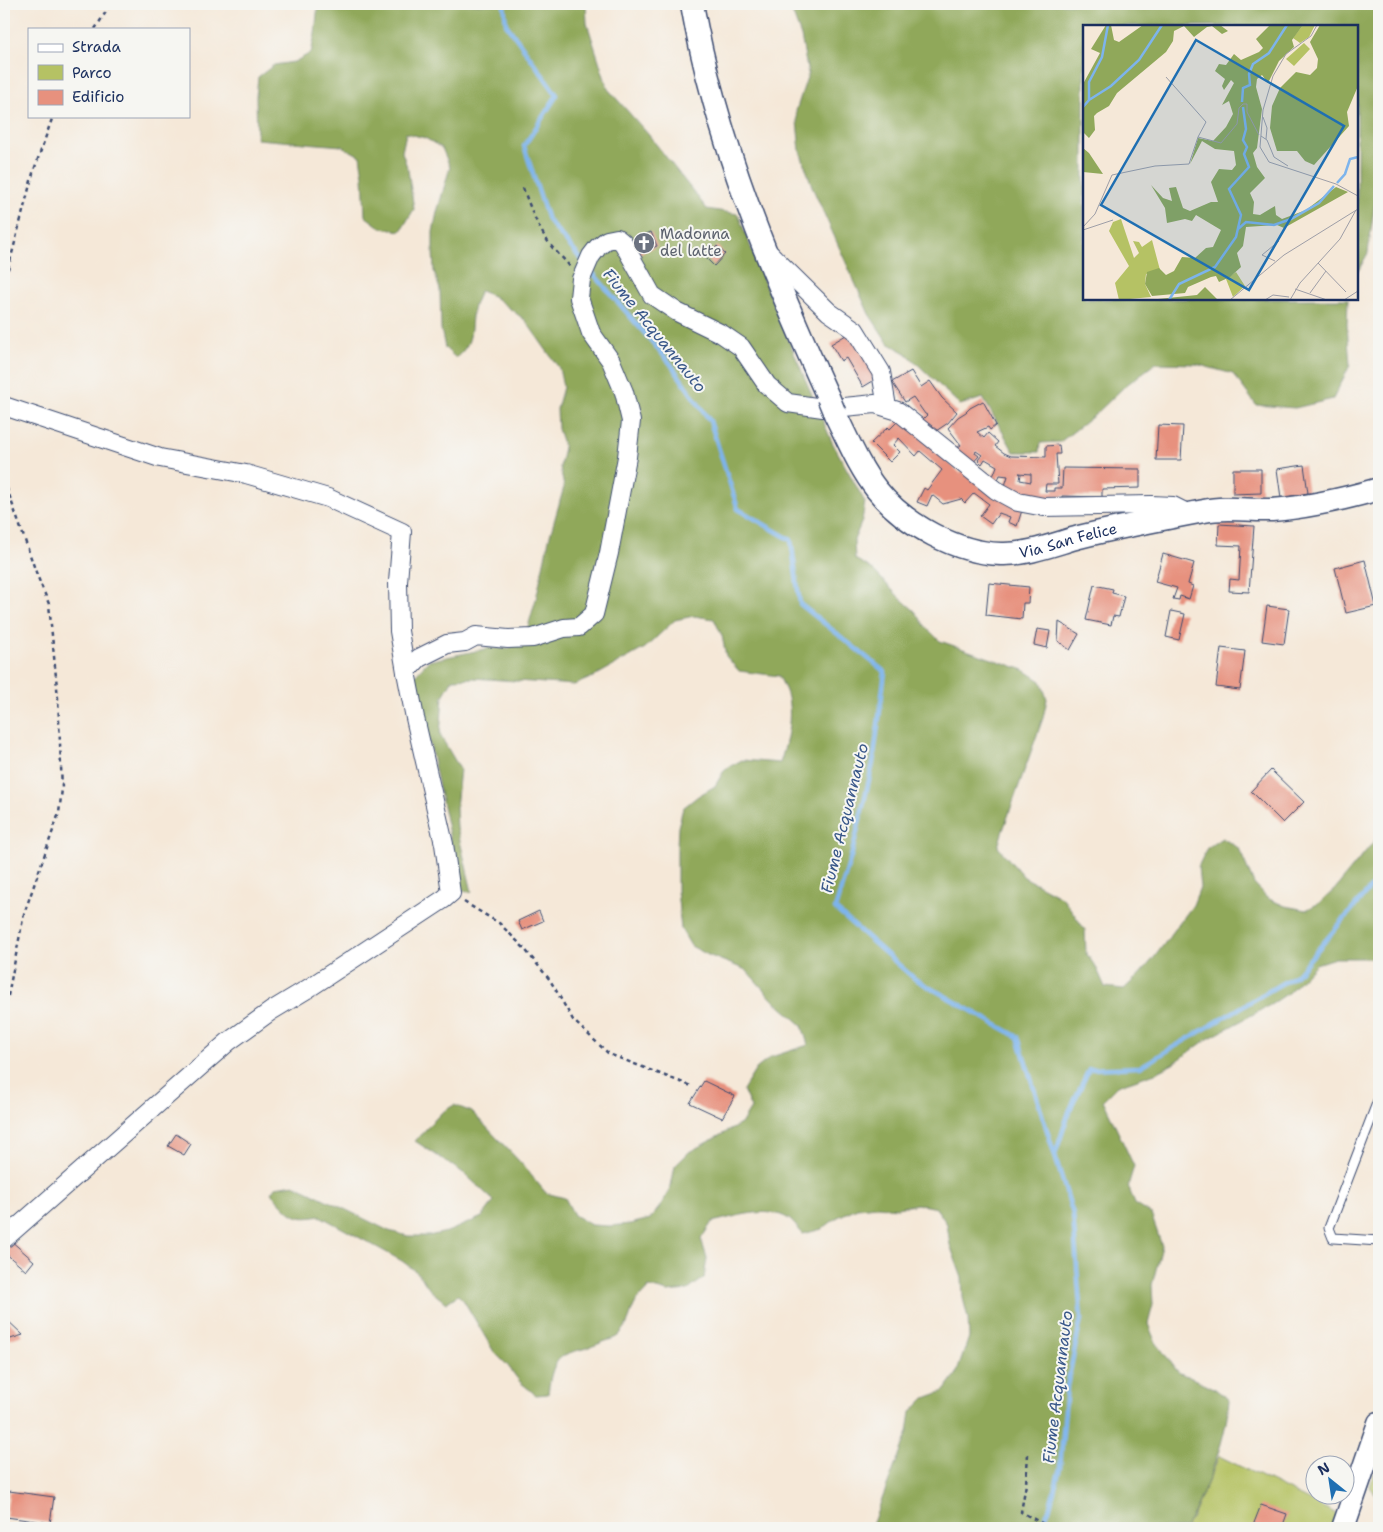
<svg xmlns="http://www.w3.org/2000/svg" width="1383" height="1532" viewBox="0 0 1383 1532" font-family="'Shantell Sans',sans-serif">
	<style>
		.green { fill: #b5c264; stroke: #687861 }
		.forest { fill: #90a85a; stroke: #566c5c }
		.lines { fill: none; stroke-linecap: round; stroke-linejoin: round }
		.stream { stroke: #7db4ec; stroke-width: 4.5 }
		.building { fill: #e7917e; fill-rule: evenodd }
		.service-casing { stroke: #3c4b70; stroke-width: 11 }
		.minor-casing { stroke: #3c4b70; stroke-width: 20 }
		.tertiary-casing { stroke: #3c4b70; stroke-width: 25 }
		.path { stroke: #3c4b70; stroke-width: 2.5; stroke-dasharray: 4 4; stroke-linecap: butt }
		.service { stroke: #fff; stroke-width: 9 }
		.minor { stroke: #fff; stroke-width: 18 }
		.tertiary { stroke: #fff; stroke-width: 22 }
		.tertiary-bridge-casing { stroke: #3c4b70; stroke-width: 25; stroke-linecap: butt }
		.tertiary-bridge { stroke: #fff; stroke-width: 22 }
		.labels { text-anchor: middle; stroke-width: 4; stroke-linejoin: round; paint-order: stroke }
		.worship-label { font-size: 15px; fill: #5b616d; stroke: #f6f6f2; text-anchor: start }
		.street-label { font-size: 15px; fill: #1b2f5e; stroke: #f6f6f2 }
		.water-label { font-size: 16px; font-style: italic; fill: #385789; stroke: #f6f6f2 }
		.inset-river { fill: none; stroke: #7db4ec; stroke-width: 2.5 }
		.inset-road { fill: none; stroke: #9e9ea7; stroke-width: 1 }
		.view { fill: #1f6fb2; fill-opacity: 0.15; stroke: #1f6fb2; stroke-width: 2.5 }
		.inset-edge { fill: none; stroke: #1b2f5e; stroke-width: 2.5 }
	</style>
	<rect width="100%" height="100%" fill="#f6f6f2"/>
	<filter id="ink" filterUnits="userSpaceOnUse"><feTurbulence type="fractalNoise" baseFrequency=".02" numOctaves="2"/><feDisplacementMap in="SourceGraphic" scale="10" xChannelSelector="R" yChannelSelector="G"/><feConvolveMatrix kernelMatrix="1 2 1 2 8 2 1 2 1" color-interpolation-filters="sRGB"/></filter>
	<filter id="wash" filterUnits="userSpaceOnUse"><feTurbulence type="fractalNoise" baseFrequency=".0096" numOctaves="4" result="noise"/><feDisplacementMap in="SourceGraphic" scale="20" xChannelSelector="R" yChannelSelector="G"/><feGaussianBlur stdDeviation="1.12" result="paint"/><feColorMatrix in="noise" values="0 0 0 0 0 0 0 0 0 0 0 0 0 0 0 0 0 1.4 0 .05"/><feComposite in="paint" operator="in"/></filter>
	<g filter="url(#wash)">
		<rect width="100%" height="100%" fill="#f5e8d8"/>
		<g class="green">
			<polygon points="1219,1456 1337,1514 1331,1528 1185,1528 1193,1517"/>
			<polygon points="1374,1471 1379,1473 1379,1498 1370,1487"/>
		</g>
		<g class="forest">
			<path d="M318,4H586L587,23L608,89L648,134L707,209L738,214L769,294L832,442L865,502L862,521L854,540L855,559L872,569L900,598L915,611L926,627L940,641L1024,670L1041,681L1047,699L1043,718L1002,833L998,847L1024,877L1063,898L1085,930L1086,953L1097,969L1105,987L1124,989L1139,975L1153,959L1193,905L1200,887L1198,867L1207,848L1222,838L1239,848L1254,884L1267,898L1285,906L1306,910L1321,902L1335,889L1379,835V951L1375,958H1335L1316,964L1288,993L1272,1004L1206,1040L1173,1064L1155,1073L1117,1086L1103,1100L1134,1166L1128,1186L1135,1204L1151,1214L1162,1246L1152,1285L1153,1305L1148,1324L1155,1341L1178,1372L1214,1388L1229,1400C1227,1431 1217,1458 1206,1486C1199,1501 1194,1515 1185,1528H870L872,1525L908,1432L911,1412L925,1398L944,1391L956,1375L969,1337L968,1318L963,1298L962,1278L950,1245L947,1224L936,1208L917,1204L897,1208L877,1206L857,1208L838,1217L822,1229L803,1234C799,1230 794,1223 789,1219C767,1205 735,1217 712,1222L701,1239L707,1258L704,1278L688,1290L668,1292L649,1287C645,1292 639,1297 636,1302C629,1314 630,1325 618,1336C614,1339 608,1340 603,1342C567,1358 554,1344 548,1394L536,1395L520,1382L508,1366L494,1352L464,1301L458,1295L446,1303L430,1290L418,1273L402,1261L320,1216C292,1222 290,1212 271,1193L275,1187L294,1184L389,1231L408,1236H428L447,1232L482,1217L494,1201L465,1174L415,1141L441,1113L454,1105L472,1112L521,1163L546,1193L565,1198L574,1215L591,1225L610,1226L630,1224L650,1219L662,1204L671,1186L675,1166L689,1152L741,1124L751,1108L743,1090L756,1069L771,1057L808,1045L802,1025L773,1000L746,970L708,955L691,946L681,929L677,891V847L678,827L683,808L698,796L715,786L725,769L742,760L780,763C787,742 793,716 787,694C785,688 781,681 779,676L739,671L726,656L722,636L714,619L694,616L675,620L645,648L593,677L574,685L473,678L453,679L443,696L440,735L460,769L456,808L457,828L472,892L461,890L415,675L428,661L490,648L509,649L525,637L536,599L549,539L564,487L560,467L564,447L558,429L557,409L563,387L559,368L525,320L493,296L480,291C478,296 474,304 473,310C469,332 475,341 456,358L445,348L441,329L440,290L434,271L433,251V232L437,212L450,167L442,148L425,138L406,133L402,152L408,170L414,209L401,231L381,228L365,216L363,176L360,156L342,146L257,139L256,96L258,77L274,65L294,62L311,53L315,34Z"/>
			<polygon points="789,4 1379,4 1379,171 1368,253 1357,273 1357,26 1084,26 1084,299 1348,299 1347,325 1350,365 1333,399 1295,408 1256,405 1233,374 1196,364 1156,363 1125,386 1096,414 1060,442 1040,443 1039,452 1014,452 983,398 960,405 906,353 888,343 869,314 813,189 800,151 796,111 808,74 801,36"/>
		</g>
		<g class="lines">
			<g class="stream">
				<polyline points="504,4 506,24 557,95 524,146 548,220 580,258"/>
				<polyline points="592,272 670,363 710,421 738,509 791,540 800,604 885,672 873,763 852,853 835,909 915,979 1018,1037 1073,1214 1081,1319 1067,1386 1060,1468 1049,1510 1039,1528"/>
				<polyline points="1055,1155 1069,1112 1089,1069 1140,1067 1296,975 1379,878"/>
			</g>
		</g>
		<g id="blocks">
			<g class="building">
				<polygon points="651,232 657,246 638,254 632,240"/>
				<polygon points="717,246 725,254 714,266 706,258"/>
				<polygon points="851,332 878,378 863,387 846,358 841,361 831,344"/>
				<polygon points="911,371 921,387 930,381 942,398 957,412 948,423 933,433 920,422 927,415 925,414 913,397 905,402 892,382"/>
				<path d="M983,401L996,425L990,430L988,427L977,432L984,438L988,433L998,442L995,446L1004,453L1011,456L1046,457V446L1059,445L1060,454H1056L1058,484H1046L1045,491H1054V488H1062L1063,468L1140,469V488L1102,489V497L1062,496V501L1037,502L1004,489L1008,476L1000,475L996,484L990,480L994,474L997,466L985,459L982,464L978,460L982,455L976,451L975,453L979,456L970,466L953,451L961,445L948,428L958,417L966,412L970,408ZM1019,473L1031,474V482L1020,480L1021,474Z"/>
				<polygon points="901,418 960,473 965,469 1023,507 1017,526 1008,522 1010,517 999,513 991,524 980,516 989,504 974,493 965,503 961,499 943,504 932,495 927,506 917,502 924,488 927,490 942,470 920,451 916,456 899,438 893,445 900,452 890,462 871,443 888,427 890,429"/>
				<polygon points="1158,425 1183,426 1181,460 1156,460"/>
				<polygon points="1304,465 1308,493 1281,498 1277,469"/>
				<polygon points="1233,469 1261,469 1261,493 1233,494"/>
				<polygon points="1219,524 1254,526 1249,592 1229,591 1230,579 1239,580 1241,546 1218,545"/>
				<polygon points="1163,554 1194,563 1188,584 1193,586 1189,599 1180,596 1179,600 1173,599 1177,588 1155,582"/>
				<polygon points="1365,560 1376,606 1346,613 1335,568"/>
				<polygon points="989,583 1029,587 1028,603 1023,603 1022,619 986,615"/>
				<polygon points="1094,585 1113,589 1112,593 1124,596 1119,617 1113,616 1111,625 1086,620"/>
				<polygon points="1267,606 1289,609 1284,644 1262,641"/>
				<polygon points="1171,611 1185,614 1179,640 1166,637"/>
				<polygon points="1059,622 1079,634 1070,650 1058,641"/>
				<polygon points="1037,629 1050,631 1047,648 1034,645"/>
				<polygon points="1221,648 1245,651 1240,690 1216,687"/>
				<polygon points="1271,770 1304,802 1283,823 1251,791"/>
				<polygon points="539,911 543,921 522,930 518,921"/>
				<polygon points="704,1081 735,1096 722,1118 690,1103"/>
				<polygon points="176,1134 191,1144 184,1155 168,1146"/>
				<polygon points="10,1240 34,1261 26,1271 4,1252 4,1247"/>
				<polygon points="4,1317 23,1335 4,1341"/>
				<polygon points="9,1491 54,1497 50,1523 6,1517"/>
				<polygon points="1261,1505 1287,1514 1282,1528 1252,1528"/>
			</g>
		</g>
	</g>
	<g filter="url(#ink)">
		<use href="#blocks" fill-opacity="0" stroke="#3c4b70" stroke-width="1"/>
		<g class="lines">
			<g class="service-casing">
				<polyline id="service" points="1379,1098 1329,1228 1333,1238 1379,1241"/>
			</g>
			<g class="minor-casing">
				<g id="minor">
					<polyline points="768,252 829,312 855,330 881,372 887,407"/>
					<polyline points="4,406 160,458 246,474 328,498 402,532 398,582 399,631 406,672"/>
					<polyline points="844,407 875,404 898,411 996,490 1018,502 1044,507 1151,505 1173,506 1189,514"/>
					<polyline points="4,1239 228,1042 271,1011 309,988 444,899 451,893 444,844 415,718 406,672 419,658 447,644 465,642 476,636 508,639 533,638 564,628 579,627 594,614 609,553 627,457 631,421 624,392 611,361 591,333 579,298 581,279 591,256 598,247 607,240 617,238 623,243 652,295 677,312 722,334 741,347 767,385 788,403 823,408"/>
				</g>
			</g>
			<g class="tertiary-casing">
				<g id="tertiary">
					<path d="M692,4C716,141 771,271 828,397"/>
					<path id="s1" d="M835,414C848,440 859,467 877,490C905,525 957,553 1001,554C1027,555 1054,544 1079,537C1120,527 1162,519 1204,511C1226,506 1250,511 1272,510C1309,507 1344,499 1379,489"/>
					<polyline points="1343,1528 1379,1423"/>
				</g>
			</g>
			<g class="path">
				<polyline points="95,29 111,4"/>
				<path d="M523,188C530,207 537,226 549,243C555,252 564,258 570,267"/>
				<polyline points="4,276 8,269 33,173 53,116"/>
				<polyline points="4,480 37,575 49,604 58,698 62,789 59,813 24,914 4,1016"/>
				<polyline points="464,902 499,923 523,947 550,980 573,1020 609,1054 691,1086"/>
				<polyline points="1028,1454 1026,1484 1021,1512 1051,1528"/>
			</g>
			<use href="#service" class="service"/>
			<use href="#minor" class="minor"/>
			<use href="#tertiary" class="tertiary"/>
			<g class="tertiary-bridge-casing">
				<polyline id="tertiary-bridge" points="828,397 835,414"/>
			</g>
			<use href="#tertiary-bridge" class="tertiary-bridge"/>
		</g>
	</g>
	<defs>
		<g id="church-disc" transform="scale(1.125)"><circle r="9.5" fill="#6b7280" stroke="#f6f6f2"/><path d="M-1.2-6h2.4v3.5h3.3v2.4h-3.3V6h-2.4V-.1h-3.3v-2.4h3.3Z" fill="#fff"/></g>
	</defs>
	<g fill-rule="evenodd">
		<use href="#church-disc" x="644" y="243"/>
	</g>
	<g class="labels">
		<g class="worship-label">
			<text x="660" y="239">Madonna<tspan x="660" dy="17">del latte</tspan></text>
		</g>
		<g class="street-label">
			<text dy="5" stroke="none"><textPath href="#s1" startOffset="299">Via San Felice</textPath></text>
		</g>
		<g class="water-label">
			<text transform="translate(655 330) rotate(51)" y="6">Fiume Acquannauto</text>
			<text transform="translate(844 818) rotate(-76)" y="6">Fiume Acquannauto</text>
			<text transform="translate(1057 1387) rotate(-83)" y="6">Fiume Acquannauto</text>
		</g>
	</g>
	<g transform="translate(1083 25)">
		<rect width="275" height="275" fill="#f5e8d8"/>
		<path d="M220,0H232L226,12L217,18L210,13ZM221,18L227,24L211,41L203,34ZM38,194L51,233L56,228L50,216L56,217L59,222L69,215L77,245L63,249L62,259L68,272L36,275L32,258L46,241L26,206L30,197ZM153,247L162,261L150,272L143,254Z" fill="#b5c264"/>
		<path d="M23,0H28L31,15L36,17L60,0H137L145,6L139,9L129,1L124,2L111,12L101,1L91,6L90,16L83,27L34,68L26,81L14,88L11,91L12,105L6,113L0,107V59L17,28L8,24ZM187,0H220L209,15L211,22L196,36L185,58L179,50L174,54L173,62L179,84L174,123L170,128L174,142L182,153L167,168L171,177L170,189L177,190L192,181L193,190L199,194L223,185L253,162L265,167L201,203L194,200L163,202L160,221L154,228L158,242L147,252L136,257L133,251L128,252L105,262L102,268L69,271L62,259L64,247L76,243L83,250L91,246L99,232L112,233L123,223L130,222L138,205L113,190L109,196L102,194L84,198L82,183L68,160L80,173L89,176L86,163L93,162L100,183L107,186L128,177H135L128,157L136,144L149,145L153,140L151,126L132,124L119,116L107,139L115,113L130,116L143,102L150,89L146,76L139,80L151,58L148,55L141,65L139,61L142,54L132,46L136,39L143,40L151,29L158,35L176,27L180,23L173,14ZM237,0H275V61L264,87L266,101L231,140L222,136L214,126H194L187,103L189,81L197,63L213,47L227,50L234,43L235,34L227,17ZM0,123L6,128L20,149L0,147ZM122,262L135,275H65L114,270Z" fill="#90a85a"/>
		<path class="inset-river" d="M6,75L28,61L56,35L79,0M159,77L160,63L167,60L166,49L170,39L186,28L204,0M0,82L6,75V57L19,32L25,0M254,158L262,149L267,134L275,132M155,204L163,197L191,200L208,194L236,178L251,161M86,275L96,259L132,242L153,212L158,190L146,164L166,142L161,129L164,122L160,115L163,104L160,82"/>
		<path class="inset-road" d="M234,0L228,11L203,29L190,51L180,85L177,122L186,137L253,159L275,171M83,52L123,97L115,112M180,92L184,103L183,114M178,111L184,115L191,132L205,141M0,202L12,189L29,150L72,141L106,139L115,112L138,118L154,99L156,83L160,79H164V87L176,110M0,205L30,195M192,236L179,230L196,216M235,238L263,267M212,264L244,275M227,268L243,246M147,275L201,230L275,184M182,275L190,270L206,272M207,275L217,258L257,214L273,185M261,275L275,266"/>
		<path class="view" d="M113,15L261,101L166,265L18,180Z"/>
		<rect width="275" height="275" class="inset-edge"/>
	</g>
	<rect width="1383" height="1532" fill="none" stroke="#f6f6f2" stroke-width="20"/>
	<rect x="28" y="28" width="162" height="90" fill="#f6f6f2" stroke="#9ea6b7"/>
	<rect x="38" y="44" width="25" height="8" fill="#ffffff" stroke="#9ea6b7"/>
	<text x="72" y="52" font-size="15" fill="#1b2f5e">Strada</text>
	<rect x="38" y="65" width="25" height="15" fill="#b5c264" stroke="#9ea6b7"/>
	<text x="72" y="78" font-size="15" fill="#1b2f5e">Parco</text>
	<rect x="38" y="90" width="25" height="15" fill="#e7917e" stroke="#9ea6b7"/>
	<text x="72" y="102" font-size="15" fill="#1b2f5e">Edificio</text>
	<g transform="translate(1330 1480) rotate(330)"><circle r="24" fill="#f6f6f2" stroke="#9ea6b7"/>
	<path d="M0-4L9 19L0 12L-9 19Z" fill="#1f6fb2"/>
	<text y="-8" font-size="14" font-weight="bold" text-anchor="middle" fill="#1b2f5e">N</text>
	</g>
</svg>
